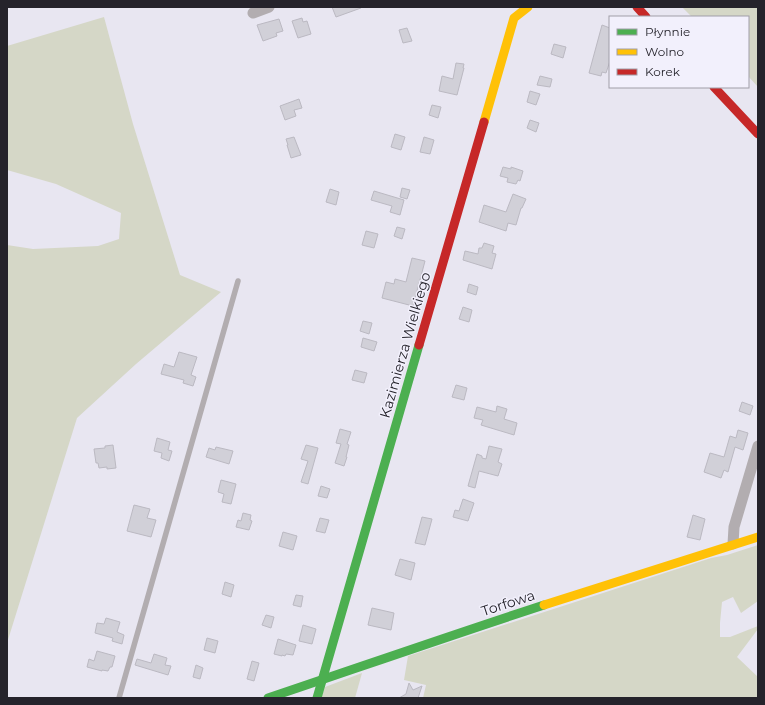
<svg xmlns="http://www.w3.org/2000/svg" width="765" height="705" viewBox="0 0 765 705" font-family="Montserrat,sans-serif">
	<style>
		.green { fill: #d5d7c7 }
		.building { fill: #d1d0d8; stroke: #bbb9c2 }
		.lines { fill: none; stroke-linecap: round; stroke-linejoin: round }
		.lane { stroke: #b2adb0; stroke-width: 5.5 }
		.street { stroke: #b2adb0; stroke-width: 11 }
		.fast { stroke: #4caf50; stroke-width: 9 }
		.slow { stroke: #ffc107; stroke-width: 9 }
		.jam { stroke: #c62828; stroke-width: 9 }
		.labels { text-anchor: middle; stroke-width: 3; stroke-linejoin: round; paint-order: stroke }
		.street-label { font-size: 14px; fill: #25232b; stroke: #f2f0fc }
	</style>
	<rect width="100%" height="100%" fill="#e8e6f1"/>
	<g class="green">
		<polygon points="682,7 758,7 758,87 748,76 748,17 692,17"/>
		<polygon points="104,17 133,124 180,275 221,292 136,364 77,418 7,643 7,245 33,249 98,246 119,239 121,213 56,184 7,170 7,46"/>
		<polygon points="758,545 758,601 741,613 733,597 722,602 720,623 720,637 730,637 758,626 758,629 737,657 758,677 758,698 423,698 426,685 404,680 408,656 711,558 727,555"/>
		<polygon points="362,673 355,698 321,698 325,687"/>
	</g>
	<g class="building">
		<polygon points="332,7 361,7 361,8 336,17"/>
		<polygon points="302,18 303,22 307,21 311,34 298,38 292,21"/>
		<polygon points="279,19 283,31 276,33 277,36 263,41 257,25"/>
		<polygon points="602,25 610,28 610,61 606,73 602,72 601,76 589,73"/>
		<polygon points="407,28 412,41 403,43 399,30"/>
		<polygon points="554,44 566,47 563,58 551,54"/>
		<polygon points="456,63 464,64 463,68 464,68 457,95 439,91 442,76 453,79"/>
		<polygon points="540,76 552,79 550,87 537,85"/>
		<polygon points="530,91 540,94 536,105 527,102"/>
		<polygon points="299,99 302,108 294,110 296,116 285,120 280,106"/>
		<polygon points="432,105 441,107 438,118 429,115"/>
		<polygon points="530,120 539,123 536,132 527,128"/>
		<polygon points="395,134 405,137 401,150 391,147"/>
		<polygon points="294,137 301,155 291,158 287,145 288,145 286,139"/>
		<polygon points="424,137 434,140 430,154 420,152"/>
		<polygon points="503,167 511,169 511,167 523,171 520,181 518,180 516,184 507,182 508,178 500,176"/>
		<polygon points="402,188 410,190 407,199 400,197"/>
		<polygon points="330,189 339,192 336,205 326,202"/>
		<polygon points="374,191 404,200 400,215 390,212 392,206 371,200"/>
		<polygon points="513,194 526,199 522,208 521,208 516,225 508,223 506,231 479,222 484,205 506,212"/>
		<polygon points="397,227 405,229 402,239 394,236"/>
		<polygon points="366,231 378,234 374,248 362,245"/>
		<polygon points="484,243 494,246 492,253 496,254 492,269 463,260 465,251 478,254 479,248 482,248"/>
		<polygon points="412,258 425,261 413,306 382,298 386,282 394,284 395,279 406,282"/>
		<polygon points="469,284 478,287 476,295 467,292"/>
		<polygon points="463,307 472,310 469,322 459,319"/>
		<polygon points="363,321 372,323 369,334 360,331"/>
		<polygon points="363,338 377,342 374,351 361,347"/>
		<polygon points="179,352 197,357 191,375 196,377 193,386 183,383 184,380 161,374 164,364 174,367"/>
		<polygon points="355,370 367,373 364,383 352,380"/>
		<polygon points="456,385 467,388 464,400 452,397"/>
		<polygon points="742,402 753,406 750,415 739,411"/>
		<polygon points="497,406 507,409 504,419 517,423 514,435 481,425 483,420 474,418 477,407 496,412"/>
		<polygon points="340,429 351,432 347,444 349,445 346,457 347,457 344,466 335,463 341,444 336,443"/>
		<polygon points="738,430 748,433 743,450 735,447 728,472 724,470 721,478 704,472 710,453 724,457 730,436 736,438"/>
		<polygon points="157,438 170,442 168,450 172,451 169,461 161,458 162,453 154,451"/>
		<polygon points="113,445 116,468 107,469 107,467 99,468 98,463 96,463 94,449 105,448 105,446"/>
		<polygon points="306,445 318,448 308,484 301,482 308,461 301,459"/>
		<polygon points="489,446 502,449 498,462 502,464 498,476 479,471 475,488 468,486 477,454 482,456 482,458 486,459"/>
		<polygon points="216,447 233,451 229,464 206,457 209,448 215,450"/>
		<polygon points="221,480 236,484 231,504 222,502 224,494 218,492"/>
		<polygon points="321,486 330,489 327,498 318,496"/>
		<polygon points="463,499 474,503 468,521 453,517 455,510 459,511"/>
		<polygon points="134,505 150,509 147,518 156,520 151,537 127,531"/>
		<polygon points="243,513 251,515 250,520 252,521 249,530 236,527 238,520 241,521"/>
		<polygon points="693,515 705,519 700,540 687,537"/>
		<polygon points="422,517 432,519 425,545 415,543"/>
		<polygon points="320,518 329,520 325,533 316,531"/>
		<polygon points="283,532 297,536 293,550 279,546"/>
		<polygon points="400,559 415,563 411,580 395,575"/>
		<polygon points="225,582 234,585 231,597 222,594"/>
		<polygon points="296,595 303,596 301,607 293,605"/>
		<polygon points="372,608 394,613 391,630 368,625"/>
		<polygon points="266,615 274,617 271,628 262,625"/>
		<polygon points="106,618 120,622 117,632 124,635 122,644 112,641 113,638 95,633 97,623 104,624"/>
		<polygon points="303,625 316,629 312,644 299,641"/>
		<polygon points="207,638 218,641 215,653 204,650"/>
		<polygon points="278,639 296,645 293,655 286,654 285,656 282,655 282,656 274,654"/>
		<polygon points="97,651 115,656 112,667 110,667 108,671 102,670 102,671 87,667 89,659 94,661"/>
		<polygon points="154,654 167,658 165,665 171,666 168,675 135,665 137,659 151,663"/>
		<polygon points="252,661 259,663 254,681 247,679"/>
		<polygon points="196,665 203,668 200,679 193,677"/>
		<polygon points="409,683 413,690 422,686 418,698 399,698 406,694"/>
	</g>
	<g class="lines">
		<polyline class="lane" points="119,698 238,281"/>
		<g class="street">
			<polyline points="253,13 269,7"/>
			<polyline points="733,544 734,527 758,446"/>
		</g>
		<g class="fast">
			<path d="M268,698C360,667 452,635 544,605"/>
			<polyline points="317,698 419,345"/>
		</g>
		<g class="slow">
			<polyline points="484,122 514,18 528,7"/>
			<polyline points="544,605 758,537"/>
		</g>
		<g class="jam">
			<polyline points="637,7 646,17"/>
			<polyline points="714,87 758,134"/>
			<polyline points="419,345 484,122"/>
		</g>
	</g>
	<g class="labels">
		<g class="street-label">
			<text transform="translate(405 345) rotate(-74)" y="5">Kazimierza Wielkiego</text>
			<text transform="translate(508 603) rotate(-18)" y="5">Torfowa</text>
		</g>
	</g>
	<rect width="765" height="705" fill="none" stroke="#25232b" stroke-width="16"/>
	<rect x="609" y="16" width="140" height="72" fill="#f2f0fc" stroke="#a09ea8"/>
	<rect x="617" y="29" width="20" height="6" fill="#4caf50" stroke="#a09ea8"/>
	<text x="645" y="36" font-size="12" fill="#25232b">Płynnie</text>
	<rect x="617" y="49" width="20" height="6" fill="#ffc107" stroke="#a09ea8"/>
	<text x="645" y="56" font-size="12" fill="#25232b">Wolno</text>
	<rect x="617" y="69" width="20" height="6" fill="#c62828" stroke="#a09ea8"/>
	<text x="645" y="76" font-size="12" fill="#25232b">Korek</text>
</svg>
